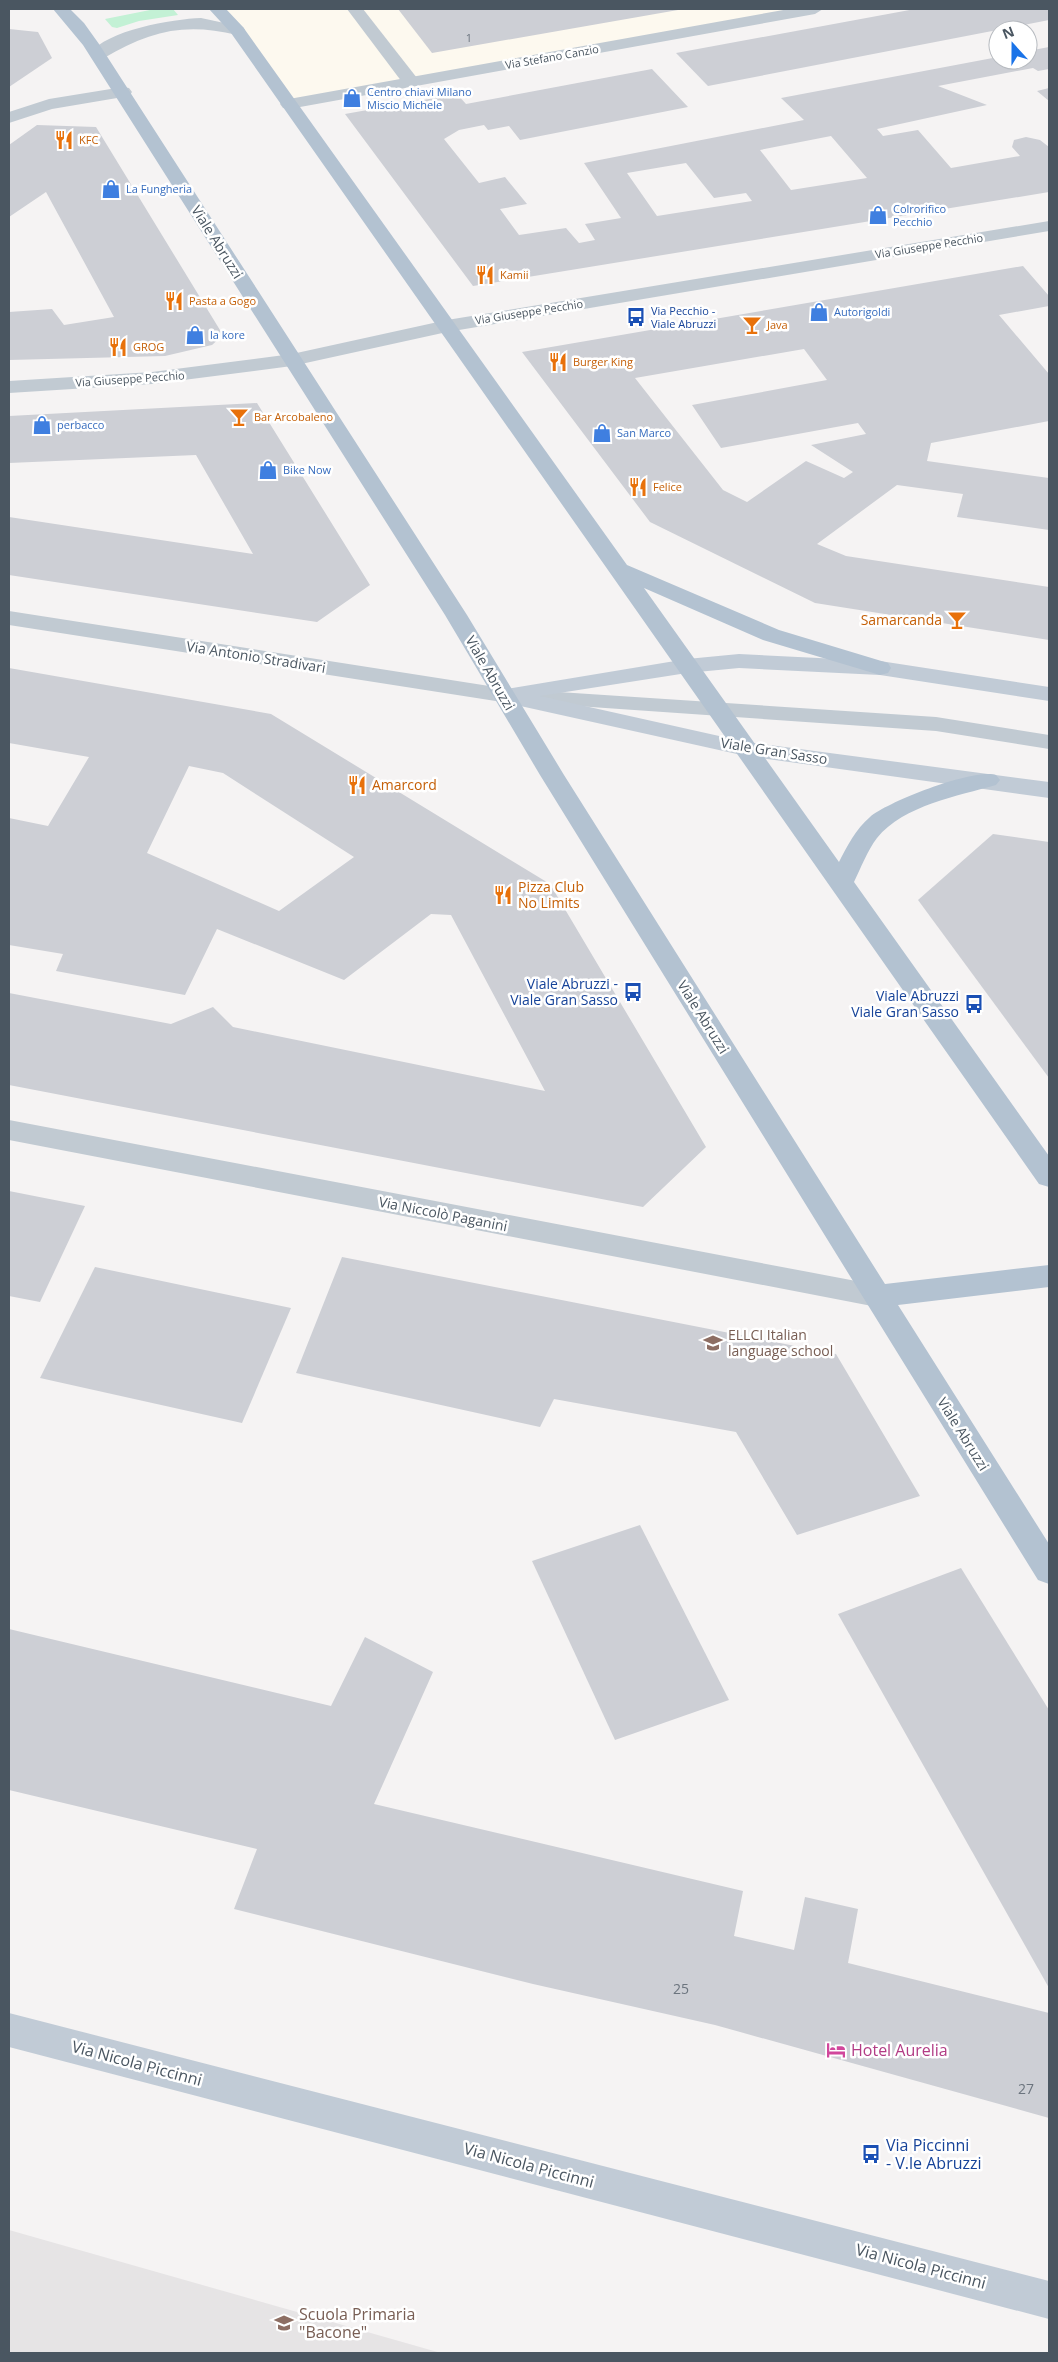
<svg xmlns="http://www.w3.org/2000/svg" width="1058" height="2362" viewBox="0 0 1058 2362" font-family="'Open Sans',sans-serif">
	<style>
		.commercial { fill: #fdf9ef }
		.education { fill: #e6e4e5 }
		.green { fill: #c3f1d5 }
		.building { fill: #cdcfd5; fill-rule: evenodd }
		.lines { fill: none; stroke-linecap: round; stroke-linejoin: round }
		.service { fill: #c1cad2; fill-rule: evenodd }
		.minor { fill: #c1cad2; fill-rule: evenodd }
		.tertiary { fill: #c1cad2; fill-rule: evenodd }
		.secondary { fill: #c1cbd6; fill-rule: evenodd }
		.primary { fill: #b3c2d1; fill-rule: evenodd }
		.labels { text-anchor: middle; stroke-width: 5; stroke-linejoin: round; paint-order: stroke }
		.number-label { font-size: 11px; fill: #6b747e }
		.far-street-label { font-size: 11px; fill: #4a5661; stroke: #fff }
		.far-shop-label { font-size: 11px; fill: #366cbe; stroke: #fff; text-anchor: start }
		.far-food-label { font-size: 11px; fill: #c56008; stroke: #fff; text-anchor: start }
		.far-transit-label { font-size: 11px; fill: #164399; stroke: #fff; text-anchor: start }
		.street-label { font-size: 14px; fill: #4a5661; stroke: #fff }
		.food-label { font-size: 14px; fill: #c56008; stroke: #fff; text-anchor: start }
		.transit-label { font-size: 14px; fill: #164399; stroke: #fff; text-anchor: end }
		.education-label { font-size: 14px; fill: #785e54; stroke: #fff; text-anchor: start }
		.near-number-label { font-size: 14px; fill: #6b747e }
		.near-hotel-label { font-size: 16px; fill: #b23c85; stroke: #fff; text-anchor: start }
		.near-street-label { font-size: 16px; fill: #4a5661; stroke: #fff }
		.near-transit-label { font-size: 16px; fill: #164399; stroke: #fff; text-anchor: start }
		.near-education-label { font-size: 16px; fill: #785e54; stroke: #fff; text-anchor: start }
	</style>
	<rect width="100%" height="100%" fill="#f5f3f3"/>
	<polygon class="commercial" points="226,9 801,9 293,100"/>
	<polygon class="education" points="9,2230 227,2292 441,2353 9,2353"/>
	<polygon class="green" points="155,9 173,9 178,15 139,21 117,28 112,27 105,19"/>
	<g class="building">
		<polygon points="398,9 678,9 678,10 432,53"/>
		<polygon points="915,9 1049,9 1049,20 708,86 676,53"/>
		<polygon points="9,29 38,32 52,58 9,87"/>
		<path d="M1049,47V69L1038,71L1033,68L938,86L987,105L877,129L883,136L918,130L951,168L1020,156L1012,147L1014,140L1026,137L1040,140L1049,147V192L473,286L345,114L457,94L466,104L652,69L688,107L520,140L509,126L488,130L484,125L459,130L444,139L479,183L505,177L527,204L500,209L519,235L566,228L579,243L595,240L585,224L621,218L584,163L804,120L781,98L998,57V60H1028V51ZM831,136L867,178L791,190L760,150ZM686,163L714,198L746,193L752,201L657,216L627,173Z"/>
		<polygon points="1049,88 1049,101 1037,91"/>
		<polygon points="37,125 96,127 223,335 212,345 165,356 9,360 9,312 52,309 64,325 114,317 46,192 9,217 9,145"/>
		<path d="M1023,266L1049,296V306L999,315L1049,374V421L931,443L927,461L1049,478V530L957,517L963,494L897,485L817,544L846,556L1049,587V640L815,603L650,522L522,352ZM804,349L827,380L692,405L721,448L858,423L866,434L811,445L853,472L844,478L806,461L747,502L723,490L635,378Z"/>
		<polygon points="257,403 370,585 317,622 9,575 9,517 253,554 196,455 9,463 9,416"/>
		<path d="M9,668L271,714L550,884L706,1147L643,1207L9,1085V993L171,1024L213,1007L233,1027L545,1091L451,915L431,914L344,980L217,929L185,995L56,971L63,954L9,945V818L48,826L89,757L9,743ZM189,766L223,773L354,857L279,911L147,853Z"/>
		<polygon points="993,834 1049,842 1049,1078 918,900"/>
		<polygon points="9,1191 85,1206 40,1302 9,1296"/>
		<polygon points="342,1257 836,1354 920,1496 797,1535 736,1432 554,1399 540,1427 296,1373"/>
		<polygon points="95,1267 291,1308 242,1423 40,1378"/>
		<polygon points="640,1525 729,1700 615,1740 532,1561"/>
		<polygon points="961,1568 1049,1710 1049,1988 838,1614"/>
		<polygon points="9,1629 331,1706 365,1637 433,1672 374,1804 743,1891 734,1936 794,1950 805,1897 858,1909 848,1963 1049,2013 1049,2118 715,2025 533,1984 234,1909 257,1849 9,1790"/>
	</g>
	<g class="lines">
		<g class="service">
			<polygon points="347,9 363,9 417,78 419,82 417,86 405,86"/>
			<path d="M201,18L243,27L245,30L243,33L237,35C185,22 149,31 104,58H92L90,54C106,30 173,19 201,18Z"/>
			<polygon points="513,689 936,717 1049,735 1049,749 936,731 505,701 502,696 505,691"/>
		</g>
		<g class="minor">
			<polygon points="789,9 823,9 815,14 289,109 283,108 280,104 283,100 289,99"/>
			<polygon points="123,87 129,88 132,92 129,96 52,109 9,123 9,112 49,99"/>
			<polygon points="1049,221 1049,231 447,332 292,366 152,384 9,393 9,381 152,372 292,354 447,320"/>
			<polygon points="9,1120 877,1285 887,1288 891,1296 887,1304 877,1307 9,1140"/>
		</g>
		<polygon class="tertiary" points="9,611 502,688 510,690 513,695 510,700 502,702 9,625"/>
		<g class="secondary">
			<polygon points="739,654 880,661 1049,687 1049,701 880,675 739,668 687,673 540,696 746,742 1049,782 1049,798 746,756 502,702 494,700 491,695 494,690 507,689 687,659"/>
			<polygon points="9,2013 1049,2281 1049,2319 9,2047"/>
		</g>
		<g class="primary">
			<polygon points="53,9 70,9 84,23 99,44 467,615 564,775 885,1284 1049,1265 1049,1287 898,1305 1049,1544 1049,1584 1038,1580 540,775 445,615 83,45"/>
			<path d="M209,9H226L243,27L627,565L779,630L888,663L891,668L888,673L880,675L763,640L644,588L839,862C847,846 856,829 870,817C889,801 974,768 996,775L1000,780L996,785C958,796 904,805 877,838C867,851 861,868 854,882L1049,1156V1187L1039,1184L231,33Z"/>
		</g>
	</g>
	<defs>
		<g id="shop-bare" transform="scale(1.5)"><path d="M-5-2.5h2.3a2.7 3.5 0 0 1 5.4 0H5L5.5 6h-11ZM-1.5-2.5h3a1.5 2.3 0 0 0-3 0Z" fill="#3f7fe0" stroke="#fff" stroke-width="2.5" paint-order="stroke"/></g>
		<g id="restaurant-bare" transform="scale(1.5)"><path d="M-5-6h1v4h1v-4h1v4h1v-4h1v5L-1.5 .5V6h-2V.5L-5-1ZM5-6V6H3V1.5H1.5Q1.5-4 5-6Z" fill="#e8710a" stroke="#fff" stroke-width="2.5" paint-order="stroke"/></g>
		<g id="bus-bare" transform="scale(1.5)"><path d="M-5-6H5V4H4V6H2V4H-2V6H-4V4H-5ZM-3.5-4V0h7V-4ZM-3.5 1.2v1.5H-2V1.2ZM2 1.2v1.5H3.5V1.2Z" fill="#1a4fb4" stroke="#fff" stroke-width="2.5" paint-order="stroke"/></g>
		<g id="bar-bare" transform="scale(1.5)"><path d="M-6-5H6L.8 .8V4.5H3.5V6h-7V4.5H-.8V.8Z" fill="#e8710a" stroke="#fff" stroke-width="2.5" paint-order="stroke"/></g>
		<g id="school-bare" transform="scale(1.5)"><path d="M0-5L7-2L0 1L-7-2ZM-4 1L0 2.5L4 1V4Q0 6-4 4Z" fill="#8d6e63" stroke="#fff" stroke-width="2.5" paint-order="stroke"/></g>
		<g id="hotel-bare" transform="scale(1.5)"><path d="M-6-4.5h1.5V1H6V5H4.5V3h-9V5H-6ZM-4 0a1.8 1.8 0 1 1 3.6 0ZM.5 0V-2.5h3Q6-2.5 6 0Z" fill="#d1479c" stroke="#fff" stroke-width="2.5" paint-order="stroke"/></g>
	</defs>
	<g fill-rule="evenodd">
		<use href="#shop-bare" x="352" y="98"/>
		<use href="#restaurant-bare" x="64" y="140"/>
		<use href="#shop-bare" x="111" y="189"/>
		<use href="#shop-bare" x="878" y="215"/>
		<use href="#restaurant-bare" x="485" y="275"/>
		<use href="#restaurant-bare" x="174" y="301"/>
		<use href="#shop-bare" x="819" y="312"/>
		<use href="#bus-bare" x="636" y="317"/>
		<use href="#bar-bare" x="752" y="325"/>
		<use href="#shop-bare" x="195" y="335"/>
		<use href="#restaurant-bare" x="118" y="347"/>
		<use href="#restaurant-bare" x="558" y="362"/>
		<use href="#bar-bare" x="239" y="417"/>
		<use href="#shop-bare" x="42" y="425"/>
		<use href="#shop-bare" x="602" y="433"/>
		<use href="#shop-bare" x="268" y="470"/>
		<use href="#restaurant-bare" x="638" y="487"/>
		<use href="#bar-bare" x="957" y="620"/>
		<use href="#restaurant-bare" x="357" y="785"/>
		<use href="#restaurant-bare" x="503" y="895"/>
		<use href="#bus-bare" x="633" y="992"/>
		<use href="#bus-bare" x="974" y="1004"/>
		<use href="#school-bare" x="713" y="1343"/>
		<use href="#hotel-bare" x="836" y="2050"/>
		<use href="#bus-bare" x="871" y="2154"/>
		<use href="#school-bare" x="284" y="2323"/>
	</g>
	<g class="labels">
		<g class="number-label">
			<text x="469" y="42">1</text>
		</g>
		<g class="far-street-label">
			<text transform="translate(552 57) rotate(-10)" y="4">Via Stefano Canzio</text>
			<text transform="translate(929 246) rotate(-9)" y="4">Via Giuseppe Pecchio</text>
			<text transform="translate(529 312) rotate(-9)" y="4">Via Giuseppe Pecchio</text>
			<text transform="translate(130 379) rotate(-4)" y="4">Via Giuseppe Pecchio</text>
		</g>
		<g class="far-shop-label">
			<text x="367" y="96">Centro chiavi Milano<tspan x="367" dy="13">Miscio Michele</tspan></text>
			<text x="126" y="193">La Fungheria</text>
			<text x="893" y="213">Colrorifico<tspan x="893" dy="13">Pecchio</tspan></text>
			<text x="834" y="316">Autorigoldi</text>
			<text x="210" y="339">la kore</text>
			<text x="57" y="429">perbacco</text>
			<text x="617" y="437">San Marco</text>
			<text x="283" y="474">Bike Now</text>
		</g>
		<g class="far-food-label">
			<text x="79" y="144">KFC</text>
			<text x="500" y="279">Kamii</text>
			<text x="189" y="305">Pasta a Gogo</text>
			<text x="767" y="329">Java</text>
			<text x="133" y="351">GROG</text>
			<text x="573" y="366">Burger King</text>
			<text x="254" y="421">Bar Arcobaleno</text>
			<text x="653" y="491">Felice</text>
		</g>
		<g class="far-transit-label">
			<text x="651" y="315">Via Pecchio -<tspan x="651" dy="13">Viale Abruzzi</tspan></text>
		</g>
		<g class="street-label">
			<text transform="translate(217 242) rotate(58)" y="5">Viale Abruzzi</text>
			<text transform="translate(256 657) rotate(9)" y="5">Via Antonio Stradivari</text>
			<text transform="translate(490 673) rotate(60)" y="5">Viale Abruzzi</text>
			<text transform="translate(774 751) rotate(9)" y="5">Viale Gran Sasso</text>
			<text transform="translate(703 1017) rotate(58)" y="5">Viale Abruzzi</text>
			<text transform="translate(443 1214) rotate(11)" y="5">Via Niccolò Paganini</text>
			<text transform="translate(963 1434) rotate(58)" y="5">Viale Abruzzi</text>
		</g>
		<g class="food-label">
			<text x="942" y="625" text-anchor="end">Samarcanda</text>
			<text x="372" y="790">Amarcord</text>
			<text x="518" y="892">Pizza Club<tspan x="518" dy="16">No Limits</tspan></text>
		</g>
		<g class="transit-label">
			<text x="618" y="989">Viale Abruzzi -<tspan x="618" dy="16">Viale Gran Sasso</tspan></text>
			<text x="959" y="1001">Viale Abruzzi<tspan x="959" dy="16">Viale Gran Sasso</tspan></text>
		</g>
		<g class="education-label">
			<text x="728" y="1340">ELLCI Italian<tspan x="728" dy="16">language school</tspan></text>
		</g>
		<g class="near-number-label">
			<text x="681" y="1994">25</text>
			<text x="1026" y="2094">27</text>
		</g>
		<g class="near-hotel-label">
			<text x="851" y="2056">Hotel Aurelia</text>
		</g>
		<g class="near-street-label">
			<text transform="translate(137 2063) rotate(15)" y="6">Via Nicola Piccinni</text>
			<text transform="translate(529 2165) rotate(15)" y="6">Via Nicola Piccinni</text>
			<text transform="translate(921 2266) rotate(15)" y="6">Via Nicola Piccinni</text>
		</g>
		<g class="near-transit-label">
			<text x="886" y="2151">Via Piccinni<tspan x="886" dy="18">- V.le Abruzzi</tspan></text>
		</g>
		<g class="near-education-label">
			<text x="299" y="2320">Scuola Primaria<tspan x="299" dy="18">"Bacone"</tspan></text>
		</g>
	</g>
	<rect width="1058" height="2362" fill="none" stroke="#4a5661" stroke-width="20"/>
	<g transform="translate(1013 45) rotate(339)"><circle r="24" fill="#ffffff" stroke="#b7bbc0"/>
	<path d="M0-4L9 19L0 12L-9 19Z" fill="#1a73e8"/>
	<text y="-8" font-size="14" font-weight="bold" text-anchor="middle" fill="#4a5661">N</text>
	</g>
</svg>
